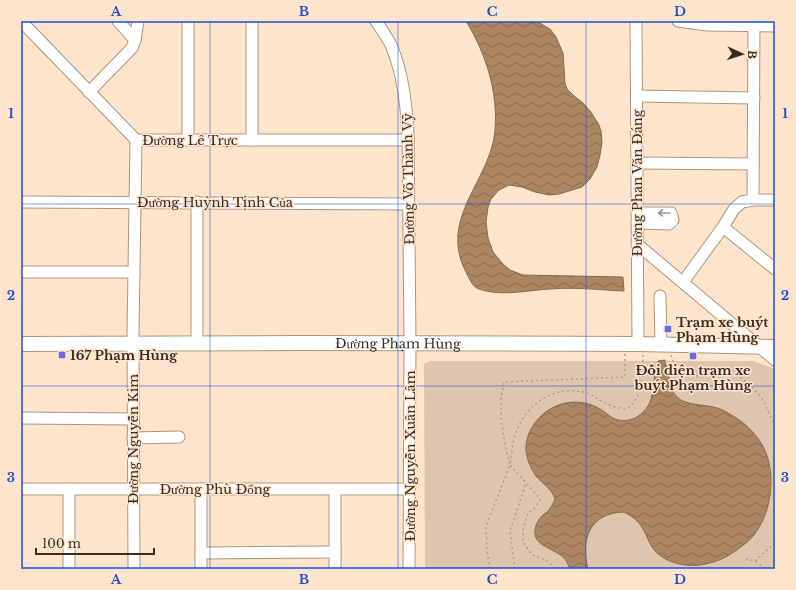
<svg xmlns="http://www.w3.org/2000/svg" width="796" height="590" viewBox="0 0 796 590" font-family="'Libre Baskerville',serif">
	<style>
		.green { fill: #dec6ae }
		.water { fill: url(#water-waves); stroke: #886b4e }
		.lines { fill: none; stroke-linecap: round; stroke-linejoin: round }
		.minor-casing { stroke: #ad957e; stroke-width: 13 }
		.major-casing { stroke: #ad957e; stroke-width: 16 }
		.path { stroke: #b09c89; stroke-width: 1.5; stroke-dasharray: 2 3; stroke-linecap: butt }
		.minor { stroke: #fff; stroke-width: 11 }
		.major { stroke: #fff; stroke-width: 14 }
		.oneway { stroke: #9a9691 }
		.grid { fill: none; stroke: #1d4ed8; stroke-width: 1; stroke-opacity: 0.55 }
		.poi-dot { fill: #646ce4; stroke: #fee4cb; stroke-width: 1.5 }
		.labels { text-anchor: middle; stroke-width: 3; stroke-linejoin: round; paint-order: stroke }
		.street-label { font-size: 13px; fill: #362c23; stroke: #fee4cb }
		.poi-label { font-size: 13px; font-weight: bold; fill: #362c23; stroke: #fee4cb; text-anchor: start }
		.neatline { fill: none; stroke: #1d4ed8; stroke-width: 1.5 }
		.grid-label { font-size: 13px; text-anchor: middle; font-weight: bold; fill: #1d4ed8 }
	</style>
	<defs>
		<pattern id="water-waves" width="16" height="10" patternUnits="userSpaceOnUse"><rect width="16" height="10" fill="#ab8660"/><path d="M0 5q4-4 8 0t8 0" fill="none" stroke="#8c6e4f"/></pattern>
	</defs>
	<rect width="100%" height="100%" fill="#fee4cb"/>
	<polygon class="green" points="430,361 753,361 775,369 775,569 425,569 424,364"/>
	<g class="water">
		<path d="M466,21H536L550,29L556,37L563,53L565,83L567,89L574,96L582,102L591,112L599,125L601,131L602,142L600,155L597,167L590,179L582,187L559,194L549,195L535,192L522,187L509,185L499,190L491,199L488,207L486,222L488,238L493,252L503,264L510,270L523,275L623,277L624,291C600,290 575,287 551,289C528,290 502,297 479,289C472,287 468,276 465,270C439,217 491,180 495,130C498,91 486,54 466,21Z"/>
		<path d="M665,360V365L668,366C669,376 669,389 677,397C686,406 705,404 717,408C722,409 728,413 733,416C744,422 755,433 761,443C779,471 772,522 746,543C731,555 720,562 700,565C683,567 662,562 652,547C647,539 645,530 639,523C635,518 629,515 624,512C590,513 580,539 588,569H570C568,564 565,557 559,554C547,546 527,543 538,521C540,517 543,515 547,512C550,509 553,504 555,499C552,489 543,484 536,476C531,469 527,460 526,451C525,438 531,427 539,418C555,401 580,397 600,409C605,412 610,417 615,419C629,424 644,416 650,402C654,392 654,378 656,366L658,365V361Z"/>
	</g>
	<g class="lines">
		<g class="minor-casing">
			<g id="minor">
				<polyline points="21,21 136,140 408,140"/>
				<polyline points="118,21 135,40"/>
				<path d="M376,21C381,29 387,37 391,45C403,73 406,103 408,133L410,343L409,569"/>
				<polyline points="636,21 638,344"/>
				<polyline points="678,21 707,25 775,26"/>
				<polyline points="89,92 132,48 135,40 138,21"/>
				<polyline points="637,96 754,98"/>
				<polyline points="188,140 188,21"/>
				<polyline points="252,140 252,21"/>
				<polyline points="637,163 753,164"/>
				<polyline points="753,200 754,21"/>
				<polyline points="21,202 409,204"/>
				<polyline points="197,202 197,343"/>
				<polyline points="637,213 671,213 673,220 669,224 637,223"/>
				<polyline points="723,227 775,269"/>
				<polyline points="637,244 775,360"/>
				<polyline points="21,272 134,272"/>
				<polyline points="683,282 723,227 734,209 742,202 753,200 775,200"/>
				<polyline points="660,296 661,345"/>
				<polyline points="21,418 133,419"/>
				<polyline points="133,438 179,437"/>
				<polyline points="21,489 409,489"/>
				<polyline points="335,490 335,569"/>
				<polyline points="201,553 335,552"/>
				<polyline points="69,569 69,489"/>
				<polyline points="134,569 133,334 136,140"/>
				<polyline points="201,569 201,489"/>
			</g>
		</g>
		<g class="major-casing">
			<g id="major">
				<path id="s1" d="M21,344L301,343L638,344L775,347"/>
			</g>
		</g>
		<g class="path">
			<polyline points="671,355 678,376 736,375 747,382 762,398 775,426"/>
			<polyline points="746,559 755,561 766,569"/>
			<polyline points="755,561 775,543"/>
			<polyline points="490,569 487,550 486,526 510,465 506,450 501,418 501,398 504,382 625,377 625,354"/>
			<polyline points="515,569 510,531 526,483"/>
			<path d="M555,569C550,561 541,558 532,555L523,542V530L528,513L534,509L540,500L538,496L510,465C512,455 512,442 516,432C527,403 555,384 587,393C592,394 597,399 603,402C610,406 618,408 626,409C643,400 643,372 643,355"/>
		</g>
		<use href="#minor" class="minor"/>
		<use href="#major" class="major"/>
	</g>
	<defs><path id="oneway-shaft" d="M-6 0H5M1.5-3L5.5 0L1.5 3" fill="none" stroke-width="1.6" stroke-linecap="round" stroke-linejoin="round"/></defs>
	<use class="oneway" href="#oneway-shaft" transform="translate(664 213) rotate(-180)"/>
	<path class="grid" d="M210,21V569M398,21V569M586,21V569M21,204H775M21,386H775"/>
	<g class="poi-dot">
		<rect x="664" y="325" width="8" height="8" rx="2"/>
		<rect x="58" y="351" width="8" height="8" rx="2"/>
		<rect x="689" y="352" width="8" height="8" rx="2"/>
	</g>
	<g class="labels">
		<g class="street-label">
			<text x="190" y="145">Đường Lê Trực</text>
			<text transform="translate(408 179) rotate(-91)" y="5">Đường Võ Thành Vỹ</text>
			<text transform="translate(637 183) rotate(-90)" y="5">Đường Phan Văn Đáng</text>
			<text x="215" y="207">Đường Huỳnh Tịnh Của</text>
			<text dy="5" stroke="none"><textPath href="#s1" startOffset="377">Đường Phạm Hùng</textPath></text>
			<text transform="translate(133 439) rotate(-90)" y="5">Đường Nguyễn Kim</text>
			<text transform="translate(410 456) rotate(-90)" y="5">Đường Nguyễn Xuân Lâm</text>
			<text x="215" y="494">Đường Phù Đổng</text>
		</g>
		<g class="poi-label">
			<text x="676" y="327">Trạm xe buýt<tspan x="676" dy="15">Phạm Hùng</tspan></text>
			<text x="70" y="360">167 Phạm Hùng</text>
			<text x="693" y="375" text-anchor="middle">Đối diện trạm xe<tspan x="693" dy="15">buýt Phạm Hùng</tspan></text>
		</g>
	</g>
	<rect width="796" height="590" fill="none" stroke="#fee4cb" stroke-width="44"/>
	<g transform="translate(742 54) rotate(93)" stroke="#fee4cb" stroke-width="3" paint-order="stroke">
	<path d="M0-3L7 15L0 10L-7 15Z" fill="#362c23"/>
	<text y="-6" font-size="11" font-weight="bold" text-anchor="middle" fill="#362c23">B</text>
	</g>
	<path d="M36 548v6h118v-6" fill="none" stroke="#362c23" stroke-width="2"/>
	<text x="42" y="548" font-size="12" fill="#362c23" stroke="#fee4cb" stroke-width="3" paint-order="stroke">100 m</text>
	<rect x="22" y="22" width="752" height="546" class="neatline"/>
	<g class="grid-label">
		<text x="116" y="16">A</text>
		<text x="304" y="16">B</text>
		<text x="492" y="16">C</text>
		<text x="680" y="16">D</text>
		<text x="11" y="118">1</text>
		<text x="785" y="118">1</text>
		<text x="11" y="300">2</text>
		<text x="785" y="300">2</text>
		<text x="11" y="482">3</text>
		<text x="785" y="482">3</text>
		<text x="116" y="584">A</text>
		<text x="304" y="584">B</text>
		<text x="492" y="584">C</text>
		<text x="680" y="584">D</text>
	</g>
</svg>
